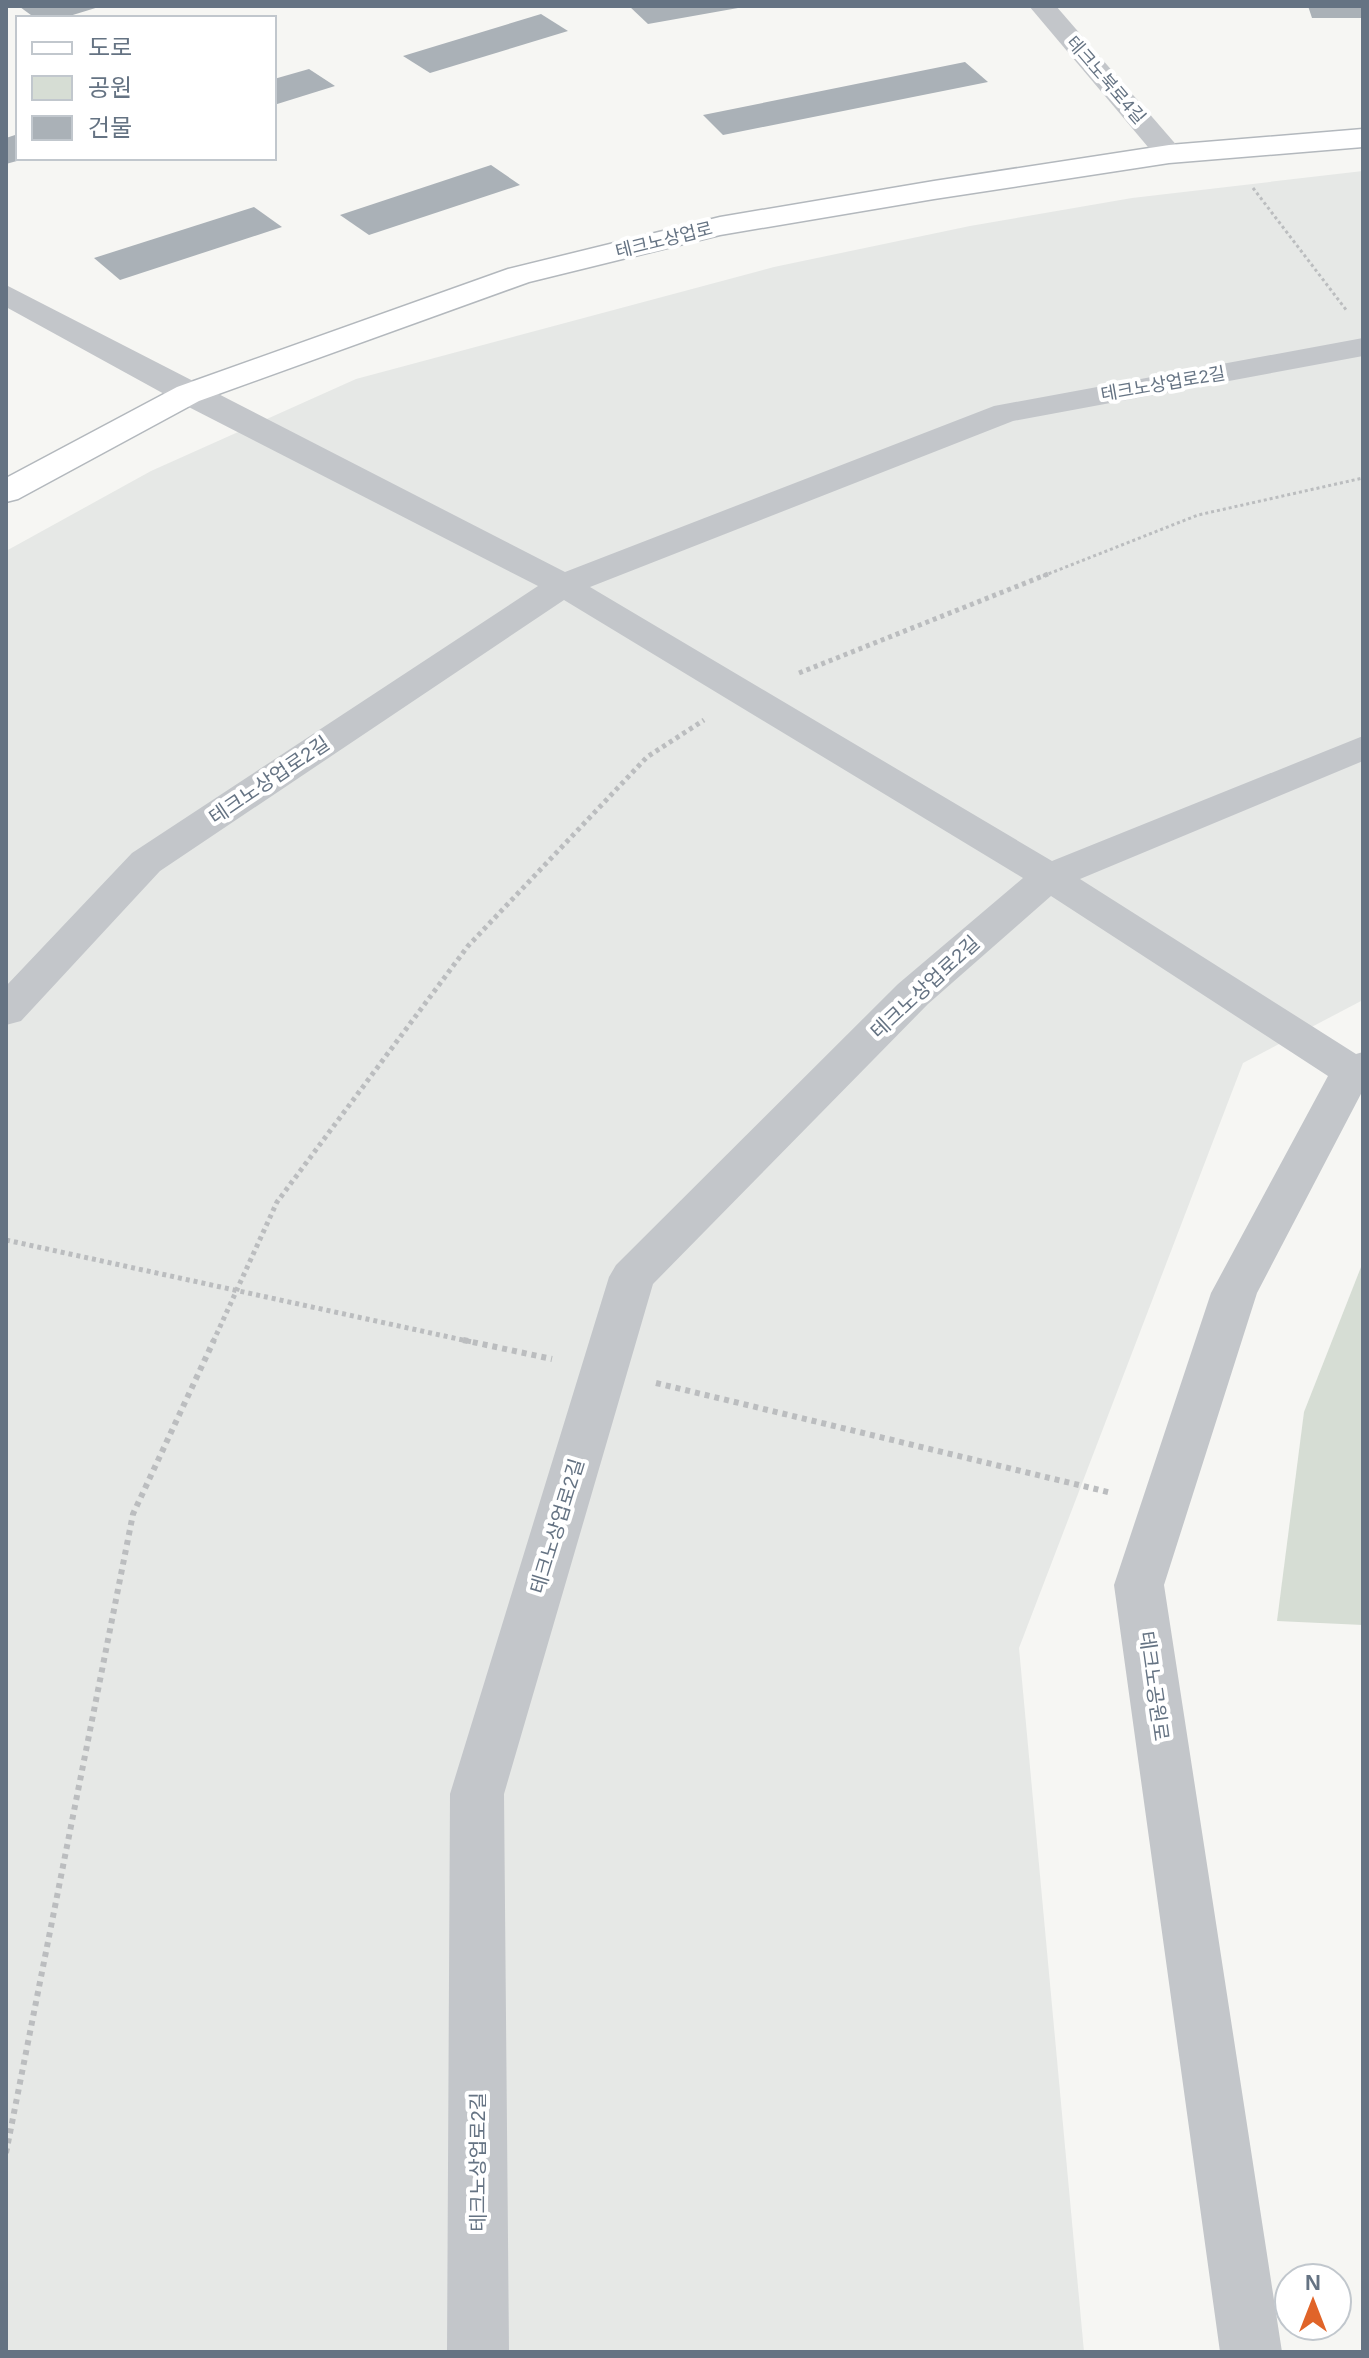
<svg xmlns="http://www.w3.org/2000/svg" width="1369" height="2358" viewBox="0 0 1369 2358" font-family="Arial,'Noto Sans KR',sans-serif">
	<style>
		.built { fill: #e6e8e6 }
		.green { fill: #d6ddd4 }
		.building { fill: #aab1b7 }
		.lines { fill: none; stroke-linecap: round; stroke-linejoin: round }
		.secondary-casing { stroke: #b3b8bd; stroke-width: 3 }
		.path-far2 { stroke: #bbbdbf; stroke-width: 3; stroke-dasharray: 3 3; stroke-linecap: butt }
		.path-far1 { stroke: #bbbdbf; stroke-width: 5; stroke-dasharray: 4 4; stroke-linecap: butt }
		.path { stroke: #bbbdbf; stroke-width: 6; stroke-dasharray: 5 5; stroke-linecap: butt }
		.street { fill: #c3c6ca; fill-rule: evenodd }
		.secondary { fill: #fff; fill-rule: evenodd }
		.labels { text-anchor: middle; stroke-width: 8; stroke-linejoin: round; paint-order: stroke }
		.far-street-label { font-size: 18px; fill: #657383; stroke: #fff }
		.street-label { font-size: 20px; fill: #657383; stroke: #fff }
	</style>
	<rect width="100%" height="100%" fill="#f6f6f3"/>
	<polygon class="built" points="1363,171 1363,1000 1243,1063 1019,1648 1084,2352 6,2352 6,551 151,471 356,379 774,267 970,226 1132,198"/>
	<polygon class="green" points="1363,1262 1363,1625 1277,1621 1304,1412"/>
	<g class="building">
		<polygon points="102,6 63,18 35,18 20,7"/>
		<polygon points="629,6 738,6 738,8 648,24"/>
		<polygon points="1308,6 1363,6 1363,18 1312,18"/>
		<polygon points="541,14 568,31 430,73 403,56"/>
		<polygon points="965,62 988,82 723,135 703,115"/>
		<polygon points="309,69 335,86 274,105 274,79"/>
		<polygon points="18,134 18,158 24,159 6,164 6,138"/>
		<polygon points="491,165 520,185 369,235 340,215"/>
		<polygon points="254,207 282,227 120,280 94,258"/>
	</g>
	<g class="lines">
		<g class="secondary-casing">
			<polygon id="secondary" points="1363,129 1363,147 1169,163 934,199 720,235 529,282 199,401 18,499 6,502 6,478 177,387 508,269 720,217 934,181 1169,145"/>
		</g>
		<g class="path-far2">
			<polyline points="1253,188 1347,311"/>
			<polyline points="1043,576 1198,515 1363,478"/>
		</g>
		<g class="path-far1">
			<polyline points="799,673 1048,574"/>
			<polyline points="6,1240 472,1342"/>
			<polyline points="213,1342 277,1202 468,946 647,757 704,720"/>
		</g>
		<g class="path">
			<polyline points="463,1340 552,1359"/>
			<polyline points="656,1383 1112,1493"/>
			<polyline points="6,2153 133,1514 214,1340"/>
		</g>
		<g class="street">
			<polygon points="1029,6 1056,6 1179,148 1183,154 1179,160 1159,160"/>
			<polygon points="6,285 565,572 994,406 1363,338 1363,356 1013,421 590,587 1052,861 1363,736 1363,761 1080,879 1356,1054 1363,1052 1363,1090 1257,1293 1164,1585 1282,2352 1220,2352 1114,1585 1211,1293 1328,1076 1051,896 928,1004 653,1284 504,1794 509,2352 447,2352 450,1794 609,1277 616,1265 898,984 1023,878 564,600 160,871 21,1021 6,1025 6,986 132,853 538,586 177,401 6,307"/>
		</g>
		<use href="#secondary" class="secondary"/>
	</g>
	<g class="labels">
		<g class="far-street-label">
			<text transform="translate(1106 80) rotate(49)" y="6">테크노북로4길</text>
			<text transform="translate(664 240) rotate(-14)" y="6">테크노상업로</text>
			<text transform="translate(1163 384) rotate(-10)" y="6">테크노상업로2길</text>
		</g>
		<g class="street-label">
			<text transform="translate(269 780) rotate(-34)" y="7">테크노상업로2길</text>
			<text transform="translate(925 987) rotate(-43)" y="7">테크노상업로2길</text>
			<text transform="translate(557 1526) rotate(-73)" y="7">테크노상업로2길</text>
			<text transform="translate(1154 1686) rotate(82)" y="7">테크노공원로</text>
			<text transform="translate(478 2162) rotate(-90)" y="7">테크노상업로2길</text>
		</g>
	</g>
	<rect width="1369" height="2358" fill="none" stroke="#657383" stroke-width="16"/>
	<rect x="16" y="16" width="260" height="144" fill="#ffffff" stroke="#c1c7cd" stroke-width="2"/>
	<rect x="32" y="42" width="40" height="12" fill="#ffffff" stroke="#c1c7cd" stroke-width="2"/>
	<text x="88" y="56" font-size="24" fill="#657383">도로</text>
	<rect x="32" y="76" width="40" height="24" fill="#d6ddd4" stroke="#c1c7cd" stroke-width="2"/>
	<text x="88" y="96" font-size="24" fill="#657383">공원</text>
	<rect x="32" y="116" width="40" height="24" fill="#aab1b7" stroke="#c1c7cd" stroke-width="2"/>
	<text x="88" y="136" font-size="24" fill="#657383">건물</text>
	<g transform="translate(1313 2302)"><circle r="38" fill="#ffffff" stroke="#c1c7cd" stroke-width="2"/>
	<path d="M0-6L14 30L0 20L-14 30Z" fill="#e06429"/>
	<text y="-12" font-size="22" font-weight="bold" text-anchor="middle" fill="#657383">N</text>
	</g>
</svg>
